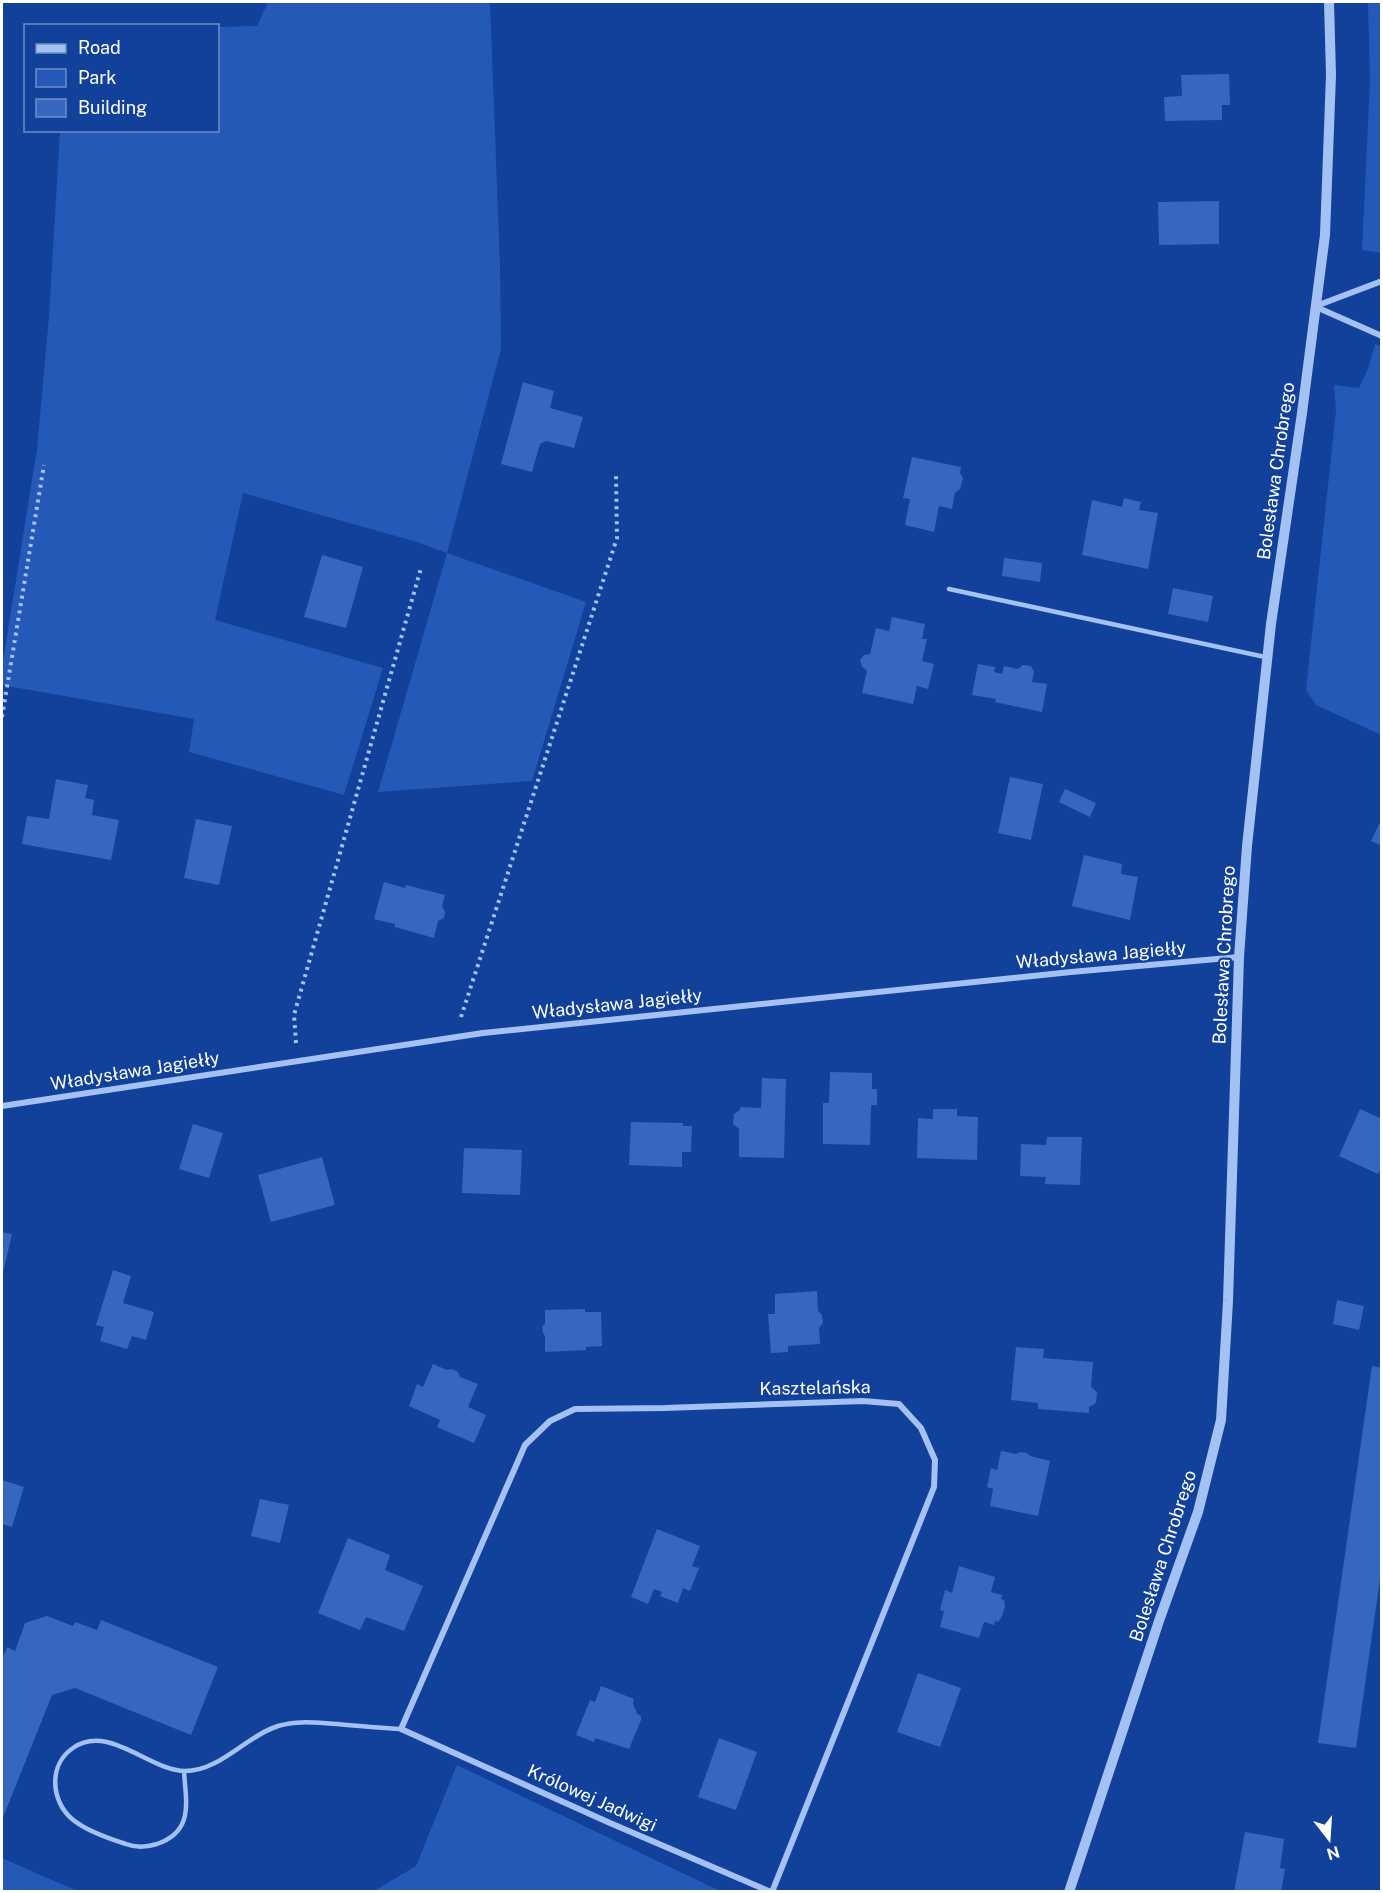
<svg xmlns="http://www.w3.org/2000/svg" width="1383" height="1893" viewBox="0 0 1383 1893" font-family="'Public Sans',sans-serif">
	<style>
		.green { fill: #2459b8 }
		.building { fill: #3567c0 }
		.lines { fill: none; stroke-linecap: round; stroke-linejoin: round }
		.path { stroke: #a4c1f4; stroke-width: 4; stroke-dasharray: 3 4.5; stroke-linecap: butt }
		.service { stroke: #a4c1f4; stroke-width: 4.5 }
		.minor { stroke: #a4c1f4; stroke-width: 6 }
		.tertiary { stroke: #a4c1f4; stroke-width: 10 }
		.labels { text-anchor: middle; stroke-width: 4.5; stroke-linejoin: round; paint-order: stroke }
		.street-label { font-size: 18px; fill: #fff; stroke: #11419a }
	</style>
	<rect width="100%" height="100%" fill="#11419a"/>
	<g class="green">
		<polygon points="268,2 490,2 500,265 501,349 447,553 586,602 532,781 378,792 447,553 417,542 243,493 215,620 383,668 344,795 189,752 194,719 2,685 2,667 37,449 49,316 60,131 218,130 218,27 257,26"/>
		<polygon points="1368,2 1381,2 1381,253 1362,250 1370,82"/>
		<polygon points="1375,344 1382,347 1381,735 1316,705 1306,690 1336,411 1334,385 1359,388 1368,369"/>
		<polygon points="457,1765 720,1891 374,1891 416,1866"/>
		<polygon points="2,1858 77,1891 2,1891"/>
	</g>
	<g class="building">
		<polygon points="1229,74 1230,105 1222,105 1222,120 1165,121 1164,97 1182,96 1181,75"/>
		<polygon points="1219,201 1219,244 1159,245 1158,202"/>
		<polygon points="523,382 554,391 550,408 583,417 574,448 546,441 540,444 532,472 501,464"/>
		<polygon points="912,457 961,467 960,473 963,478 960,489 955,493 952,509 939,506 934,532 905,525 910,499 903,498"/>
		<polygon points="1124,498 1141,502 1139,510 1158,513 1148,569 1082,555 1092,500 1122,507"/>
		<polygon points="322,555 363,567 346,628 304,617"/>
		<polygon points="1004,558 1042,563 1040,582 1002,576"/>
		<polygon points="1173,588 1213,596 1208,622 1168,614"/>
		<polygon points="892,617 925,624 922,639 927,639 922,661 934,664 928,689 917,686 913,704 862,693 867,670 862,667 860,660 864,655 870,654 876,628 889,631"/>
		<polygon points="978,664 995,667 994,672 1002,674 1004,666 1018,669 1023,665 1031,666 1034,672 1032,682 1047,684 1042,712 995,702 996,699 972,695"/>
		<polygon points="1010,777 1043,784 1031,840 998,833"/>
		<polygon points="56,779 88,785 85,798 94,800 92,815 119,820 111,860 22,844 27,816 49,819"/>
		<polygon points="1065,789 1096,803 1090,817 1059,802"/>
		<polygon points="1382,818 1382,846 1371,841"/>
		<polygon points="196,819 232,826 219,885 184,878"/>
		<polygon points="1084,855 1122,864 1121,874 1138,877 1130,920 1072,906"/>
		<polygon points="384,882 405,888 406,885 445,895 442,906 445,912 444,918 438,921 434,938 395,927 395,924 374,919"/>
		<polygon points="830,1072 872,1073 872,1089 877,1089 877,1105 871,1105 870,1145 823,1144 823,1103 829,1103"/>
		<polygon points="762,1078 786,1079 784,1158 739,1157 739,1129 733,1124 734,1114 740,1110 740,1107 761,1108"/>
		<polygon points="933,1109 957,1109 957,1116 978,1117 977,1160 917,1158 918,1118 933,1119"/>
		<polygon points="1360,1109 1382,1119 1382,1173 1379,1172 1378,1174 1339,1156"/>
		<polygon points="631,1122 683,1123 683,1126 692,1126 691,1152 682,1152 682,1167 629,1165"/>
		<polygon points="193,1124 223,1133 209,1178 179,1169"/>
		<polygon points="1047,1137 1082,1137 1080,1185 1045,1184 1046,1177 1020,1176 1021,1144 1046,1145"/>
		<polygon points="464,1148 522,1150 520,1195 462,1193"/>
		<polygon points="322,1157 335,1205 271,1222 258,1175"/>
		<polygon points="2,1232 12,1234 2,1277"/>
		<polygon points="113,1270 131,1276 123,1303 154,1312 146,1340 132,1336 127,1349 100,1341 104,1327 96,1325"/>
		<polygon points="817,1291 818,1311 822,1315 823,1323 819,1328 820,1344 788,1346 788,1352 771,1353 768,1314 775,1314 775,1294"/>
		<polygon points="1337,1300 1364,1306 1359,1330 1333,1324"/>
		<polygon points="585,1309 585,1312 601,1312 602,1346 586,1347 586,1350 545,1352 545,1336 543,1333 542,1327 545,1324 545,1310"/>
		<polygon points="1016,1347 1044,1349 1043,1358 1093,1362 1091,1387 1097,1392 1096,1403 1089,1407 1089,1413 1038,1409 1038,1403 1011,1400"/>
		<polygon points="433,1364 447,1370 452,1369 458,1372 460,1377 478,1384 468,1407 486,1415 474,1443 437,1427 440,1420 409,1406 417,1384 423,1387"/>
		<polygon points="1372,1366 1382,1368 1382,1579 1380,1579 1356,1748 1318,1743"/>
		<polygon points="1001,1451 1016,1454 1020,1452 1027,1453 1030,1456 1050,1461 1038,1516 990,1506 993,1489 987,1487 991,1468 997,1470"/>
		<polygon points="2,1480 24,1487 12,1527 2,1524"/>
		<polygon points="260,1499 289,1505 280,1543 251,1536"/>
		<polygon points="657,1529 700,1546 692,1566 699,1568 690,1591 683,1588 678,1603 660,1596 662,1592 654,1589 648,1604 631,1597"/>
		<polygon points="348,1538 390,1555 385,1570 423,1586 404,1631 366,1617 360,1630 318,1613"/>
		<polygon points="959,1566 995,1577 991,1592 1002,1595 1001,1599 1004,1600 1005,1606 1002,1616 998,1622 995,1621 994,1625 984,1622 979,1638 940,1627 944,1611 940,1610 945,1590 952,1593"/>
		<polygon points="47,1616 73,1626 75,1622 97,1630 101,1620 218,1667 191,1735 75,1688 52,1695 2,1820 2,1660 7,1647 15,1651 25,1623"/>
		<polygon points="918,1673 961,1688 940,1747 897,1732"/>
		<polygon points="601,1686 634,1699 633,1703 637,1714 641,1716 641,1720 629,1749 595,1738 594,1742 576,1735 590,1700 595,1702"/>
		<polygon points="719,1738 757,1752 736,1810 698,1797"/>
		<polygon points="1245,1832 1284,1839 1280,1868 1285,1869 1281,1892 1234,1892"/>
	</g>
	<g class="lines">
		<g class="path">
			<polyline points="2,717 44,465"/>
			<polyline points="461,1017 617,538 616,474"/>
			<polyline points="296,1043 294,1015 421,568"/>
		</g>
		<g class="service">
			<polyline points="949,589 1265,657"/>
			<path d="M184,1771C186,1803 194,1831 157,1844C147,1847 136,1848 126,1844C110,1839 85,1830 72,1819C51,1801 48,1765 73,1748C108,1723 150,1771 185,1771C220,1771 246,1736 278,1726C298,1720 317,1723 337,1724C358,1726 379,1728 401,1729"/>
		</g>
		<g class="minor">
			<polyline points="1316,306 1382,281"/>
			<polyline points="1316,307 1382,336"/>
			<polyline points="2,1106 483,1033 1071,972 1239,957"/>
			<polyline points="771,1892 610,1823 401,1729 525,1445 550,1421 575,1409 665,1408 863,1401 899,1404 921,1428 935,1460 934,1487 772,1892"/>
		</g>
		<polyline class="tertiary" points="1069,1892 1160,1618 1198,1512 1221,1420 1228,1301 1239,957 1247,846 1271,624 1302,413 1325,235 1331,75 1329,2"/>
	</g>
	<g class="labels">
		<g class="street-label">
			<text transform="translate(1276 471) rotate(-82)" y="6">Bolesława Chrobrego</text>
			<text transform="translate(1101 955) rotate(-5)" y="6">Władysława Jagiełły</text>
			<text transform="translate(1224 955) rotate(-87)" y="6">Bolesława Chrobrego</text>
			<text transform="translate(617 1004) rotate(-6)" y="6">Władysława Jagiełły</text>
			<text transform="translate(135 1071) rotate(-9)" y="6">Władysława Jagiełły</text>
			<text transform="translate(815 1388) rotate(-1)" y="6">Kasztelańska</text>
			<text transform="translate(1163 1556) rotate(-72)" y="6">Bolesława Chrobrego</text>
			<text transform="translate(592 1798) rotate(24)" y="6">Królowej Jadwigi</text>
		</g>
	</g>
	<rect width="1383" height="1893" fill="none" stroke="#ffffff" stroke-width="6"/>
	<rect x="24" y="24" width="195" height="108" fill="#11419a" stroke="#708dc2" stroke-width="1.5"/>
	<rect x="36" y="44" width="30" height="9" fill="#a4c1f4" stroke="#708dc2" stroke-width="1.5"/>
	<text x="78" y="54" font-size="18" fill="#ffffff">Road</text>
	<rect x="36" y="69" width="30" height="18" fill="#2459b8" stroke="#708dc2" stroke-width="1.5"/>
	<text x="78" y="84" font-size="18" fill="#ffffff">Park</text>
	<rect x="36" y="99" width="30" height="18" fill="#3567c0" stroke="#708dc2" stroke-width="1.5"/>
	<text x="78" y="114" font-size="18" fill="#ffffff">Building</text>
	<g transform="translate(1329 1839) rotate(163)" stroke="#11419a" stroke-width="4.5" paint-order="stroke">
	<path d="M0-4.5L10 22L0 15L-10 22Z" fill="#ffffff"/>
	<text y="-9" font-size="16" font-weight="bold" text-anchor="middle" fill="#ffffff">N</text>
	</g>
</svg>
